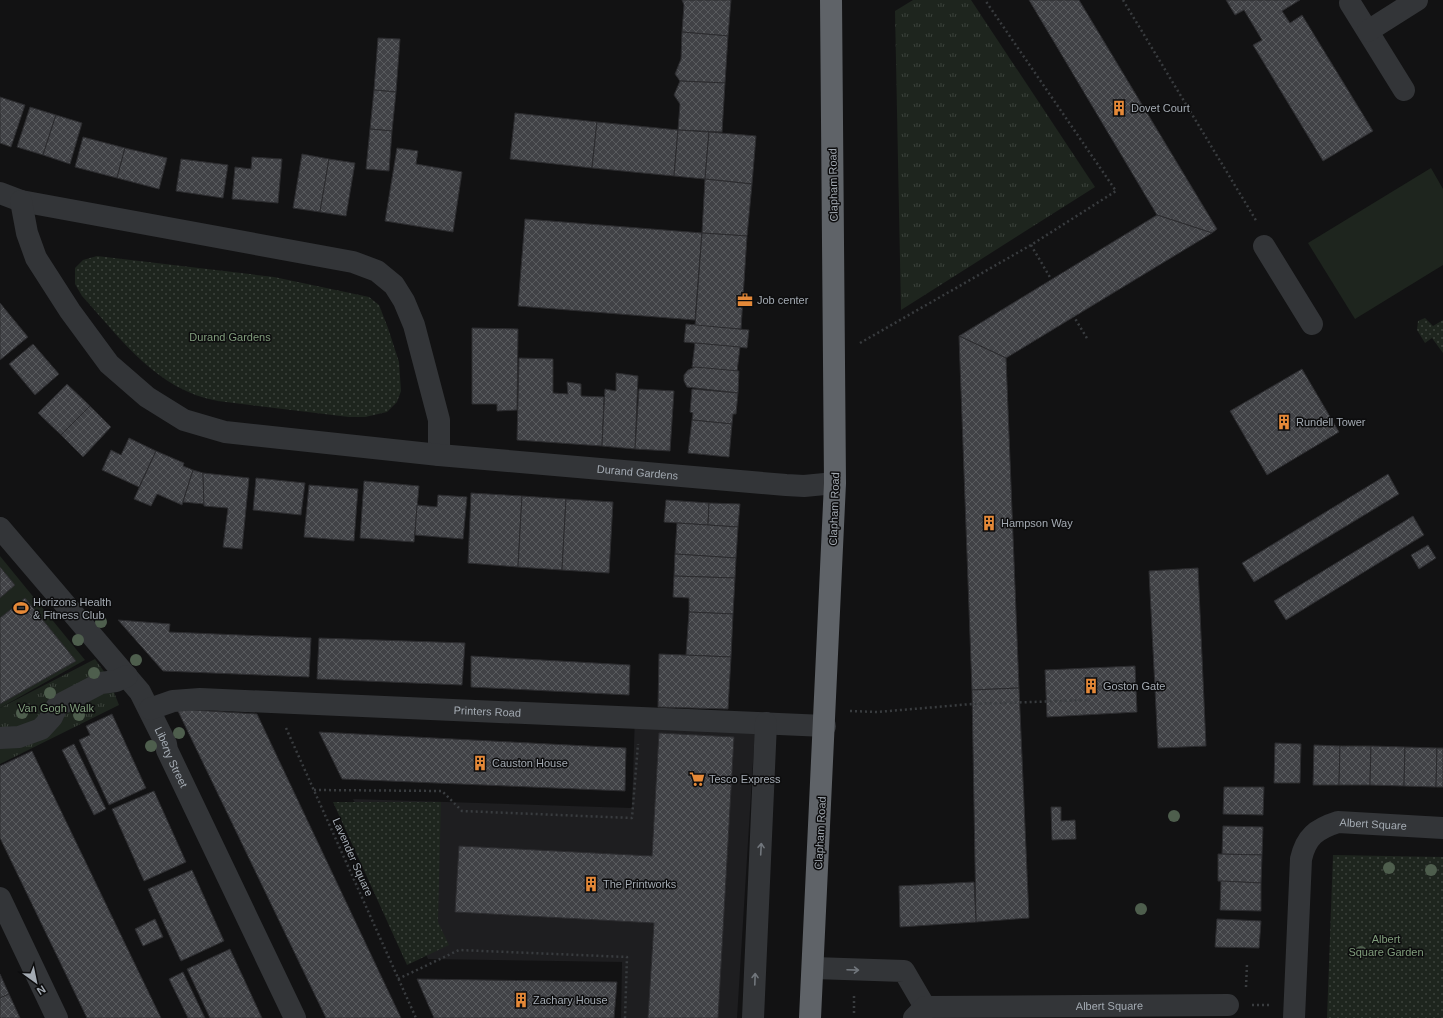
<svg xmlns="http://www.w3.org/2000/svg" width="1443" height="1018" viewBox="0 0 1443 1018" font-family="Arial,sans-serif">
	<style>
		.built { fill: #1e1e20 }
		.grass { fill: url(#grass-dots) }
		.park { fill: url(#park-tufts) }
		.pitch { fill: #1e251e }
		.building { fill: url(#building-cross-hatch); stroke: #2c2c2f }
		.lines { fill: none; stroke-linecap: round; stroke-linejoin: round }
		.path { stroke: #393c3f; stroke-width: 2.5; stroke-dasharray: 2 3; stroke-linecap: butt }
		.minor { stroke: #333538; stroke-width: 22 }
		.highway { stroke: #5f6368; stroke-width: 22 }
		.tree { fill: #4e5e4d }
		.oneway { stroke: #71767c }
		.labels { text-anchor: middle; stroke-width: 3; stroke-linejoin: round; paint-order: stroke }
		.poi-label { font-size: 11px; fill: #a4abb3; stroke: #0d0d0e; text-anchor: start }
		.street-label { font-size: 11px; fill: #a4abb3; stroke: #0d0d0e }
		.park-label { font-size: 11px; fill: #809d7c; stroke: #0d0d0e }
	</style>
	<defs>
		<pattern id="grass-dots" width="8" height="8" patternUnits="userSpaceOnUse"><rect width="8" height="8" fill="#1e251e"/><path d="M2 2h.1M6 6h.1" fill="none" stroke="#3c423c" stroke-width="1.8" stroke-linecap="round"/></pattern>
		<pattern id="park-tufts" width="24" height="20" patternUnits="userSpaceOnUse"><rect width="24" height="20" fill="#1e251e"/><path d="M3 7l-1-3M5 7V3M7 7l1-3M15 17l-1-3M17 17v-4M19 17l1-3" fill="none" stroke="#3c423c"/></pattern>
		<pattern id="building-cross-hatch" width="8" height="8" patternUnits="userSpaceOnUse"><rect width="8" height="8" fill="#414246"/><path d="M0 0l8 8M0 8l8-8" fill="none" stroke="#595b5e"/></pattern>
	</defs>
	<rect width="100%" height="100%" fill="#121213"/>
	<polygon class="built" points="635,714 756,714 737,1018 621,1018 622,962 428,959 353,799 632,808"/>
	<g class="grass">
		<path d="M97,256L274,277L369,297L379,305L388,328L399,362L401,391L397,402L387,412L365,417H349L218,401C157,390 122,340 82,296L75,284V268L83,260Z"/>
		<polygon points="1425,318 1433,326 1443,320 1443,353 1432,338 1425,343 1417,330 1418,321"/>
		<polygon points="333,802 441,802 438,922 449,945 407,965"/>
		<polygon points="1333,855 1443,857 1443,1018 1327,1018"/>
	</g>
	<g class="park">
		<polygon points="913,0 971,0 1095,187 901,310 895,11"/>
		<polygon points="95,659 108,677 119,705 0,764 0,708"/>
	</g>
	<g class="pitch">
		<polygon points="1431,168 1443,189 1443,265 1355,319 1308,243"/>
		<polygon points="0,556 85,660 0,708"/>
	</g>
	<g class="building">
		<polygon points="682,0 731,0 728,36 682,32 684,5"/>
		<polygon points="1029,0 1079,0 1217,229 1212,233 1157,215"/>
		<polygon points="1226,0 1300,0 1282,11 1290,23 1302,15 1373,131 1323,161 1253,45 1262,40 1244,10 1235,15"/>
		<polygon points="682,32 728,36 725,83 680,81 675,74 681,59"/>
		<polygon points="378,38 400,39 396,92 374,90"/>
		<polygon points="680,81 725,83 722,132 678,130 680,104 674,95"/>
		<polygon points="374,90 396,92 392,131 370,129"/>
		<polygon points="0,97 25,105 11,147 0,143"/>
		<polygon points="30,107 56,115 43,155 17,147"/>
		<polygon points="515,113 597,122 592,168 510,159"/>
		<polygon points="56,115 82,123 70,164 43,155"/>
		<polygon points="597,122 678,130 674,176 592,168"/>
		<polygon points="370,129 392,131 389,171 366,169"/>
		<polygon points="678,130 709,132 705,179 674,176"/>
		<polygon points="709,132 756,136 752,184 705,179"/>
		<polygon points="83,137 125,148 117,178 75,167"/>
		<polygon points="125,148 167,158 159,189 117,178"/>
		<polygon points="397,148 418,151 416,164 462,172 453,232 385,221"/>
		<polygon points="302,154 329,159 320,212 293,208"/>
		<polygon points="252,157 282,159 278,203 232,199 235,167 251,169"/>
		<polygon points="181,159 228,165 223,198 176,191"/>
		<polygon points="329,159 355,163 346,216 320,212"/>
		<polygon points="705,179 752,184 747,236 702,233"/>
		<polygon points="1157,215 1212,233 1006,358 959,336"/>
		<polygon points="525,219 702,233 695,320 518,306"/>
		<polygon points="702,233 747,236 741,329 695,326"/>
		<polygon points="0,303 28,337 0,360"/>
		<polygon points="686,324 749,330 747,348 684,342"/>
		<polygon points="472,328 518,329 517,410 497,411 497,404 472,404"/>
		<polygon points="959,336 1006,358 1019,688 972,690"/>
		<polygon points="695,343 740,347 737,372 692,367"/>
		<polygon points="33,344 59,374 35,395 9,364"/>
		<polygon points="519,358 553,359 553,393 568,394 567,382 581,384 581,396 604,397 602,446 517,440"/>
		<polygon points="695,367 739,371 738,393 687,387 684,381 684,375 688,370"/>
		<polygon points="1302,369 1339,432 1267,475 1230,411"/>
		<polygon points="616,373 638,376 635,449 602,446 605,389 616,391"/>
		<polygon points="67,384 90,406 61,435 38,413"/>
		<polygon points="639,389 674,391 670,451 635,449"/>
		<polygon points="692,389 738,393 736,414 733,414 732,424 692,420 693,413 690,412"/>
		<polygon points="90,406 111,427 83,457 61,435"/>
		<polygon points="692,420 732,424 729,457 688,453"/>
		<polygon points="129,438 156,451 139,487 102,470 111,450 121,455"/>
		<polygon points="156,451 184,463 183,466 193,470 182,505 157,494 151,506 134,499"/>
		<polygon points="193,470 203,473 204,504 183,502"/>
		<polygon points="203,473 249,478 242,549 223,547 228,508 204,506"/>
		<polygon points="1388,474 1399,494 1254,582 1242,563"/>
		<polygon points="256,478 305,483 301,515 253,510"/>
		<polygon points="364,481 419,486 414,542 360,538"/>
		<polygon points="309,485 358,489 354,541 304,537"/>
		<polygon points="471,493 522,496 518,567 468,563"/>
		<polygon points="438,495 467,497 463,539 415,535 417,505 437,507"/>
		<polygon points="522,496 566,499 562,570 518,567"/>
		<polygon points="566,499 613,502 609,573 562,570"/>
		<polygon points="666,500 709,503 708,525 664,522"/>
		<polygon points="709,503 740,504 738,527 708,525"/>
		<polygon points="1413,516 1424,535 1286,620 1274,601"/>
		<polygon points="677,523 738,527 736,558 675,554"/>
		<polygon points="1428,545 1436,558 1419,569 1411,555"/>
		<polygon points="675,554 736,558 735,578 674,576"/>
		<polygon points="0,567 15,585 0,598"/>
		<polygon points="1198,568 1206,746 1158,748 1149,571"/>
		<polygon points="674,576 735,578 733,614 689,612 689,598 673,597"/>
		<polygon points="25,598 76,661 0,704 0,618"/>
		<polygon points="689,612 733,614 731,657 686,655"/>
		<polygon points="118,620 170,624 169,632 311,638 309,677 163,671"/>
		<polygon points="319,638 465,643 462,685 317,679"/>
		<polygon points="659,654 731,657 728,709 658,707"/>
		<polygon points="471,656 630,665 629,695 471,687"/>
		<polygon points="1135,666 1137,712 1047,717 1045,670"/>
		<polygon points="1019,688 1029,918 976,922 972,690"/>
		<polygon points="177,709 257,714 401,1018 326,1018"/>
		<polygon points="112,714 146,788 109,805 79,740 90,735 86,726"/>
		<polygon points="319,732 626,748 625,791 342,779"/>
		<polygon points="659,733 734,737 718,1018 648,1018 654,923 455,912 459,846 652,856"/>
		<polygon points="1275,743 1301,744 1300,783 1274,783"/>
		<polygon points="74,744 106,809 94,815 62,750"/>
		<polygon points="1314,745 1340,746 1339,785 1313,785"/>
		<polygon points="1340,746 1371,746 1370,785 1339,785"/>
		<polygon points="1371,746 1405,747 1404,786 1370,785"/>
		<polygon points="1405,747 1437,748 1436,787 1404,786"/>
		<polygon points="1437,748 1443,748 1443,787 1436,787"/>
		<polygon points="32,751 161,1018 87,1018 0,838 0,766"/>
		<polygon points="1224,787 1264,787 1263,815 1223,814"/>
		<polygon points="154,791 186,862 144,881 112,809"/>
		<polygon points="1051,807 1061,807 1061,821 1075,820 1076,839 1052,840"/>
		<polygon points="1223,826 1263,827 1262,855 1222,854"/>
		<polygon points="1218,854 1262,855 1261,883 1218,881"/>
		<polygon points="192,870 224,941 181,961 148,889"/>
		<polygon points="1221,881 1261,883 1261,911 1220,910"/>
		<polygon points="974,882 976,922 900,927 899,886"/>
		<polygon points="155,919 163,937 143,946 135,929"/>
		<polygon points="1217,919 1261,921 1259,948 1215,947"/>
		<polygon points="230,949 262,1018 210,1018 187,969"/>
		<polygon points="183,972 205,1018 188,1018 169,979"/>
		<polygon points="0,974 9,994 0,998"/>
		<polygon points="417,979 617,982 614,1018 434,1018"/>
		<polygon points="9,994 20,1018 0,1018 0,998"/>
	</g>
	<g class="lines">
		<g class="path">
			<polyline points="1123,0 1257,222"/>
			<polyline points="1031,245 1051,279"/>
			<polyline points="1073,315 1088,340"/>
			<polyline points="860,343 1031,245 1116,191 985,0"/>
			<polyline points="850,711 877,712 972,704 1090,700"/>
			<polyline points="286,728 416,1018"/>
			<polyline points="314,790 442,791 462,811 632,818 638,744"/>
			<polyline points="398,979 459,950 627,957 625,1018"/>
			<polyline points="1246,987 1247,964"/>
			<polyline points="854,996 854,1015"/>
			<polyline points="1252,1005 1269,1005"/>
		</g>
		<g class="minor">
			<polyline points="1350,3 1404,90"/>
			<polyline points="1368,31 1417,0"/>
			<polyline points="0,193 21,201 353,262 377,271 394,285 404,301 414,325 439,420 439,455"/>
			<path id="s1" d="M21,201L27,233L36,258L70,311L109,364L147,397L184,420L225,432L439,455L786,485L804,486L835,483"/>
			<polyline points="1264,246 1312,324"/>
			<path id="s2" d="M0,528L140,692L166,744L167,750L295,1018"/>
			<path id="s3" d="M150,709L173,701L200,699L825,726"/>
			<polyline points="0,738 19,737 41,729 52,717 57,706 101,683 116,681 127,676"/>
			<polyline points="0,898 57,1018"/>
			<polyline points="814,968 904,971 925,1007"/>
			<polyline points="753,1018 766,723"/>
			<path id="s4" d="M914,1018L925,1007L1228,1005"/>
			<path id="s5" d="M1294,1018L1301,859C1306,837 1316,829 1338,822L1443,828"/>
		</g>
		<polyline class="highway" points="810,1018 835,483 831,0"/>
	</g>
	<g class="tree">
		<circle cx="101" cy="622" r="6"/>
		<circle cx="78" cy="640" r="6"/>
		<circle cx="136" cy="660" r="6"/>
		<circle cx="94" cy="673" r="6"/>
		<circle cx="50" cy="693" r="6"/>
		<circle cx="22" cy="713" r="6"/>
		<circle cx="79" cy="715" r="6"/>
		<circle cx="179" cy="733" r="6"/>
		<circle cx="151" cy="746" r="6"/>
		<circle cx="1174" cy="816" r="6"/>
		<circle cx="1389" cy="868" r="6"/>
		<circle cx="1431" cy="870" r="6"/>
		<circle cx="1141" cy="909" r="6"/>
		<circle cx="1361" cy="952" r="6"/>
	</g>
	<defs><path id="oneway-shaft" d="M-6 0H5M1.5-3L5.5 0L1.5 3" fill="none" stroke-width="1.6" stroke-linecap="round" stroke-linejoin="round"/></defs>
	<g class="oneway">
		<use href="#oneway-shaft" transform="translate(761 849) rotate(-87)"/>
		<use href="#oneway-shaft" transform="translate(853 970) rotate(2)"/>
		<use href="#oneway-shaft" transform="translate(755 979) rotate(-88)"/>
	</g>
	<defs>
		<g id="building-bare" transform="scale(1.2)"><path d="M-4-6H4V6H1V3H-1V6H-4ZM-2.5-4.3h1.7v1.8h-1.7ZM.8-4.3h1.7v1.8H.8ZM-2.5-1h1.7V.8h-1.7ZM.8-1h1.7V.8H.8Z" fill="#e58938" stroke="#0d0d0e" stroke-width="2.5" paint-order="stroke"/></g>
		<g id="office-bare" transform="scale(1.2)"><path d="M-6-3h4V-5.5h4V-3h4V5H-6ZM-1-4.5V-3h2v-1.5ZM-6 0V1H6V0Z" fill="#e58938" stroke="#0d0d0e" stroke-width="2.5" paint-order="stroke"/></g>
		<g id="stadium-bare" transform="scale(1.2)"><path d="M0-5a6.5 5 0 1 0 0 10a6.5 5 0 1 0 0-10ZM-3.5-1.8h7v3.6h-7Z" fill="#e58938" stroke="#0d0d0e" stroke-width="2.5" paint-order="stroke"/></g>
		<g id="supermarket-bare" transform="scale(1.2)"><path d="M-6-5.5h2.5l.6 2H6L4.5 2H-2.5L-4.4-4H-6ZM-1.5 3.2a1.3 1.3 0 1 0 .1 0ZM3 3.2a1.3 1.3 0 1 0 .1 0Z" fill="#e58938" stroke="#0d0d0e" stroke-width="2.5" paint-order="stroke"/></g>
	</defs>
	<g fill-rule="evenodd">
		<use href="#building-bare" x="1119" y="108"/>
		<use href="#office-bare" x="745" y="300"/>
		<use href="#building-bare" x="1284" y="422"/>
		<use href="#building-bare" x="989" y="523"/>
		<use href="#stadium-bare" x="21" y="608"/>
		<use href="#building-bare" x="1091" y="686"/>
		<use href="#building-bare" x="480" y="763"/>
		<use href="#supermarket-bare" x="697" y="779"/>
		<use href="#building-bare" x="591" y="884"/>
		<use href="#building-bare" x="521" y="1000"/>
	</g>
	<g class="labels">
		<g class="poi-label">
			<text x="1131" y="112">Dovet Court</text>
			<text x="757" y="304">Job center</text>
			<text x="1296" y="426">Rundell Tower</text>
			<text x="1001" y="527">Hampson Way</text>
			<text x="33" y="606">Horizons Health<tspan x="33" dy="13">&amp; Fitness Club</tspan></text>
			<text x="1103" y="690">Goston Gate</text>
			<text x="492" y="767">Causton House</text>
			<text x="709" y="783">Tesco Express</text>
			<text x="603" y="888">The Printworks</text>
			<text x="533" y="1004">Zachary House</text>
		</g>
		<g class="street-label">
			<text transform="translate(833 185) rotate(-91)" y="4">Clapham Road</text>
			<text dy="4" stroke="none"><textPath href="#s1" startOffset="739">Durand Gardens</textPath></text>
			<text transform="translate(834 509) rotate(-88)" y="4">Clapham Road</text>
			<text dy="4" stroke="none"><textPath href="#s3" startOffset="339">Printers Road</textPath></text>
			<text dy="4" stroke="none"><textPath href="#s2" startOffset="288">Liberty Street</textPath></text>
			<text dy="4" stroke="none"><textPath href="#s5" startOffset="250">Albert Square</textPath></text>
			<text transform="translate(820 833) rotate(-87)" y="4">Clapham Road</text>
			<text transform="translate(353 857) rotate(66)" y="4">Lavender Square</text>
			<text dy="4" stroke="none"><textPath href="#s4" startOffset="200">Albert Square</textPath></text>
		</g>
		<g class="park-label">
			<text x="230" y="341">Durand Gardens</text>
			<text x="56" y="712">Van Gogh Walk</text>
			<text x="1386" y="943">Albert<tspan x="1386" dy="13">Square Garden</tspan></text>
		</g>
	</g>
	<g transform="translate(36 982) rotate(147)" stroke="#0d0d0e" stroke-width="3" paint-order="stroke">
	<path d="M0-3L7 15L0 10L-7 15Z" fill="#a4abb3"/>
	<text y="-6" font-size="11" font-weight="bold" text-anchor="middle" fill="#a4abb3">N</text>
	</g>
</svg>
